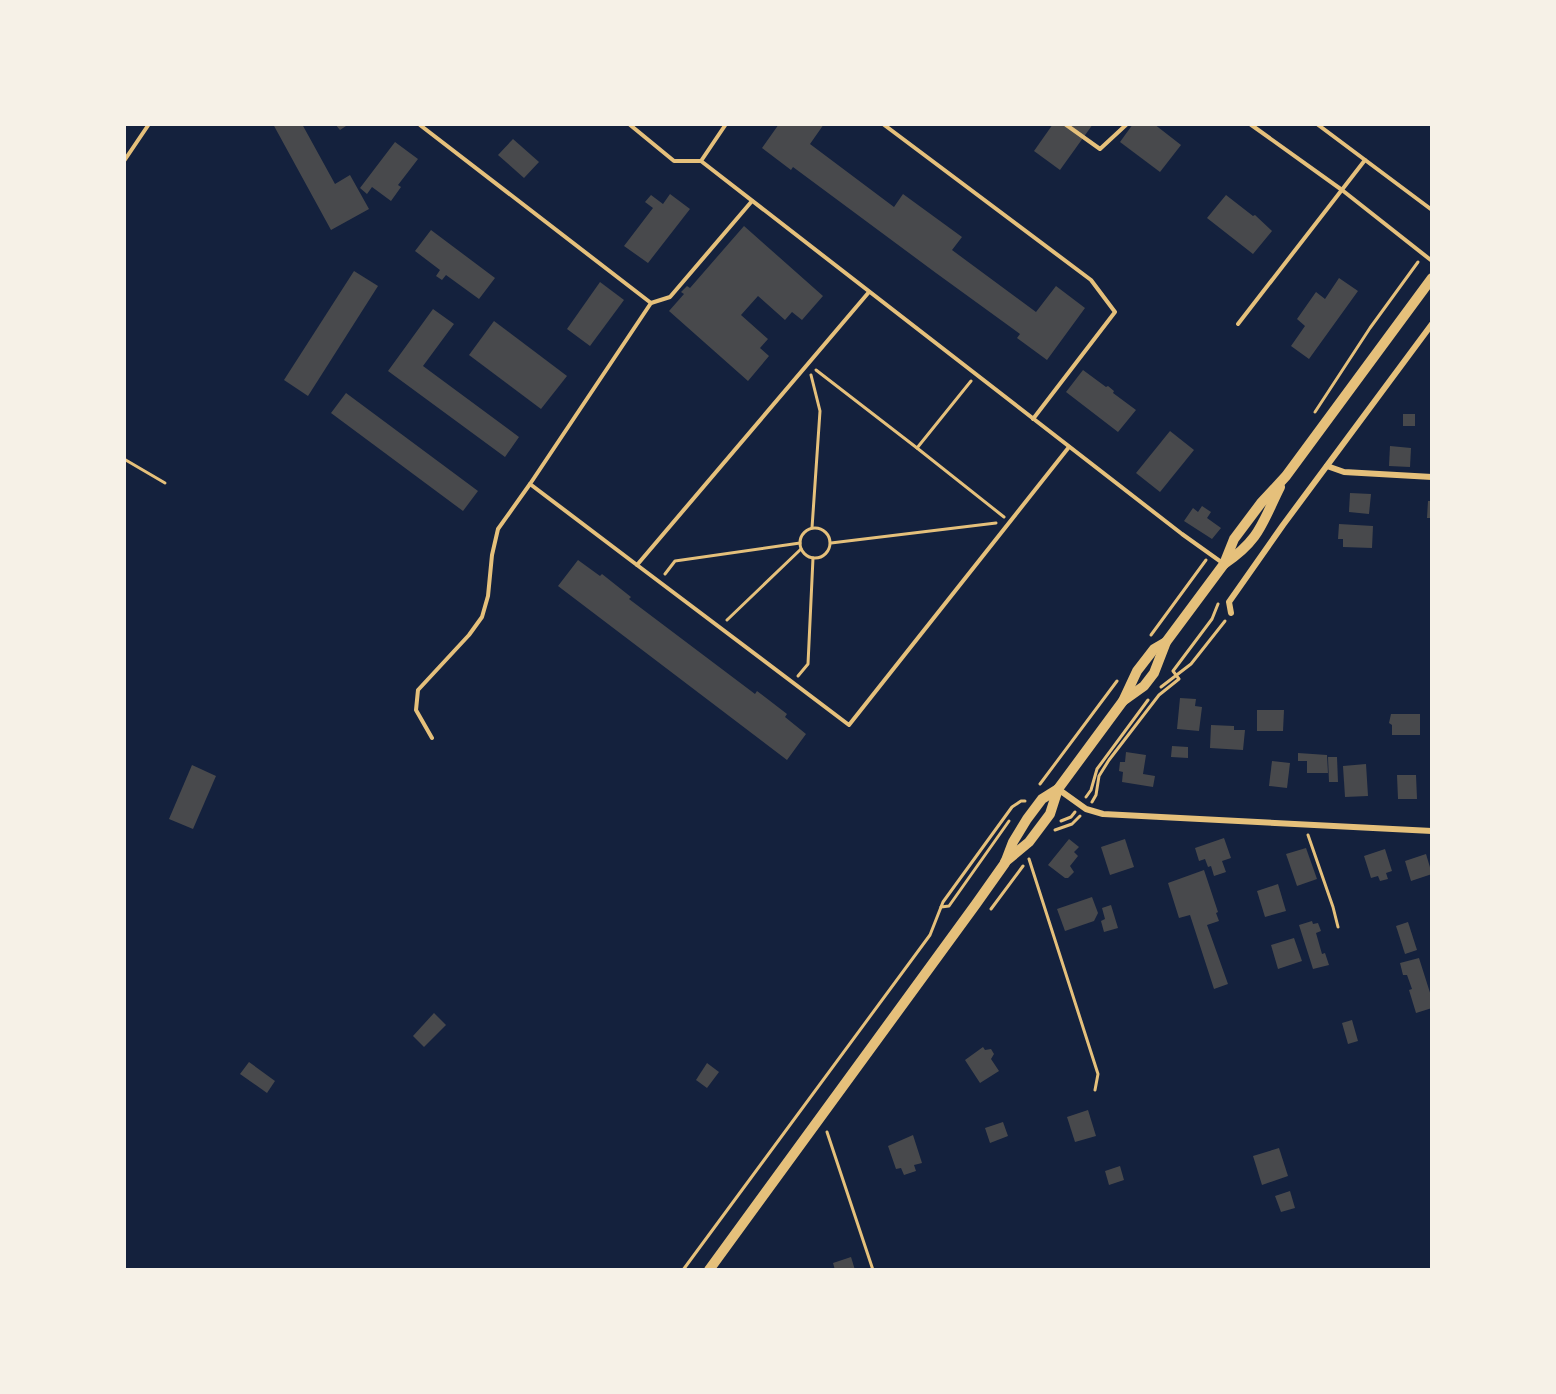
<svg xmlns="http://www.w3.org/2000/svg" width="1556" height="1394" viewBox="0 0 1556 1394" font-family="'Titillium Web',sans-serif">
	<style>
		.building { fill: #48494c }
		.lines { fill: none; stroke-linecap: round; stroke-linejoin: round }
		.path { stroke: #e5c07b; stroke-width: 3 }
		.service { stroke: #e5c07b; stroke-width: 4 }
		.minor { stroke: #e5c07b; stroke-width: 6 }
		.secondary { stroke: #e5c07b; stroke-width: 10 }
	</style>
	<rect width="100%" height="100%" fill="#14213d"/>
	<g class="building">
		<polygon points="273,124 302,124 335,184 350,175 369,209 331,230"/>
		<polygon points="335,124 349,124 340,130"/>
		<polygon points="779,124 824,124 810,144 894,207 903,194 962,237 952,250 1036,312 1056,286 1085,308 1047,360 1017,338 1020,334 936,273 793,167 791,170 762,148"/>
		<polygon points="1053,124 1093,124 1060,170 1034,151"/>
		<polygon points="1133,124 1154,124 1181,145 1160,172 1120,142"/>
		<polygon points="513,139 539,162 524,178 498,155"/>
		<polygon points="395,142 418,159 398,185 401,187 391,201 372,187 367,194 360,188"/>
		<polygon points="670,194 690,209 648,263 624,246 653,208 645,202 651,195 663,204"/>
		<polygon points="1226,195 1253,216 1255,215 1272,231 1253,254 1207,218"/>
		<polygon points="744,226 823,296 802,320 792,312 785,320 758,296 741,315 768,339 760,348 769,356 748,381 669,311 684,294 681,292 687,286 690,288"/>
		<polygon points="431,230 495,278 479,299 446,275 442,280 436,276 440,270 415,251"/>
		<polygon points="354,271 378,286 308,396 284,380"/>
		<polygon points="1339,278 1358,291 1309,359 1291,346 1305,326 1297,319 1316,292 1325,299"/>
		<polygon points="600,282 624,300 590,346 567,329"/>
		<polygon points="433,309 454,324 423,366 519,437 505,457 388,371"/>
		<polygon points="494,321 567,376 541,409 469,355"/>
		<polygon points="1083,370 1106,387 1108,386 1114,391 1113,393 1136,410 1118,432 1066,392"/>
		<polygon points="346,393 478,491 463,511 331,413"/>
		<rect x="1403" y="414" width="12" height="12"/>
		<polygon points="1170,431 1194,450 1160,492 1136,473"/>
		<polygon points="1390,446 1411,448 1410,467 1389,466"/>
		<polygon points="1350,493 1371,494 1369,514 1349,512"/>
		<polygon points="1428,501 1432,501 1432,518 1427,518"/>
		<polygon points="1202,506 1211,512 1207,518 1221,528 1212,539 1184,521 1193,508 1198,512"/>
		<polygon points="1339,524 1373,526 1372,548 1343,547 1343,539 1338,539"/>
		<polygon points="578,560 600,576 602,574 631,597 629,599 755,694 757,691 787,714 785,717 806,734 787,760 558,586"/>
		<polygon points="1180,698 1196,699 1195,706 1202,707 1199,731 1177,729"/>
		<polygon points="1257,710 1284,710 1283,731 1257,731"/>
		<polygon points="1391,714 1420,714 1420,735 1392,735 1392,725 1389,723"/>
		<polygon points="1211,725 1234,726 1234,730 1245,730 1243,750 1210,748"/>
		<polygon points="1172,746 1188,747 1188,758 1171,757"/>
		<polygon points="1126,752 1146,755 1143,774 1155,776 1153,787 1122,782 1123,772 1119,771 1120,762 1125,762"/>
		<polygon points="1298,753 1327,755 1328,773 1307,773 1307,761 1298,761"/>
		<polygon points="1328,757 1337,757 1338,782 1329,782"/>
		<polygon points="1272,761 1290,763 1287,788 1269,786"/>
		<polygon points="1366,764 1368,796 1345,797 1343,766"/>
		<polygon points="192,765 216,776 193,829 169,819"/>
		<polygon points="1397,775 1416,775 1417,799 1398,799"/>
		<polygon points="1224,838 1231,858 1222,861 1226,872 1214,876 1211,866 1208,867 1205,859 1199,861 1195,848"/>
		<polygon points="1069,839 1079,847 1074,852 1078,856 1070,866 1074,872 1068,878 1065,878 1048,865"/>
		<polygon points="1125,839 1134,867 1110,875 1101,847"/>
		<polygon points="1306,848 1317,879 1297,886 1286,854"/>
		<polygon points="1385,849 1392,871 1386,873 1388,879 1380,881 1378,876 1371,878 1364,856"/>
		<polygon points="1426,854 1432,874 1411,881 1405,861"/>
		<polygon points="1204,870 1218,912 1216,913 1219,921 1207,925 1228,984 1214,989 1190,915 1179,918 1168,883"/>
		<polygon points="1278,884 1286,911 1265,917 1257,891"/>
		<polygon points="1092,897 1098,913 1094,921 1065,931 1057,909"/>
		<polygon points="1111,905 1118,928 1104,932 1101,921 1105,919 1102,908"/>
		<polygon points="1312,921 1313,924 1318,923 1321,931 1316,933 1322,954 1325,953 1329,965 1313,969 1299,925"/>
		<polygon points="1408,922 1417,950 1405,954 1396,926"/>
		<polygon points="1294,938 1302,961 1278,969 1271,945"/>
		<polygon points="1419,958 1432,999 1432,1008 1416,1013 1409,990 1412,989 1407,975 1403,975 1400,963"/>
		<polygon points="434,1013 446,1025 424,1047 413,1036"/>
		<polygon points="1352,1020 1358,1041 1348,1044 1342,1023"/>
		<polygon points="983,1047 985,1050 991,1049 994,1054 991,1059 999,1071 980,1083 965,1060"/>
		<polygon points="249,1062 275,1081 267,1093 240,1074"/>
		<polygon points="707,1063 719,1072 707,1088 696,1080"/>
		<polygon points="1088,1110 1096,1136 1075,1142 1067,1117"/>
		<polygon points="1003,1122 1008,1136 990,1143 985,1128"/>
		<polygon points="913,1135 922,1163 914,1165 916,1171 904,1175 901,1168 896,1169 888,1146"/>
		<polygon points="1279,1148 1288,1176 1262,1185 1253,1156"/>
		<polygon points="1120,1166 1124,1180 1109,1185 1105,1171"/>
		<polygon points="1290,1191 1295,1208 1281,1212 1275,1196"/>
		<polygon points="851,1257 855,1270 835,1270 833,1263"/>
	</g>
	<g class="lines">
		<g class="path">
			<polyline points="816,370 917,448"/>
			<polyline points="811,375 820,411 812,528"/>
			<polyline points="971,381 917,448 1004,517"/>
			<polyline points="1315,412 1370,328 1418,262"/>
			<polyline points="124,459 165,483"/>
			<circle cx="815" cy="543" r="15"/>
			<polyline points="831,543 996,523"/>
			<polyline points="665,574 675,561 800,543"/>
			<polyline points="727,620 801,549"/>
			<polyline points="1151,635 1206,560"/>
			<polyline points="798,676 808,664 813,558"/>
			<polyline points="1161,687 1191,664 1225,621"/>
			<polyline points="1040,784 1117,681"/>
			<polyline points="1086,797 1091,790 1097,769 1148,700"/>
			<polyline points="1092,802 1096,795 1099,776 1109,760 1159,695 1179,679 1173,671 1212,619 1218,604"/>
			<polyline points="1061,821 1071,817 1075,812"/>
			<polyline points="1055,830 1072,824 1080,816"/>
			<polyline points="1308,835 1333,907 1338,927"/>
			<polyline points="1029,859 1098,1074 1095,1090"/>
			<polyline points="941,907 949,906 1009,821"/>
			<polyline points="991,909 1023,866"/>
			<polyline points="827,1132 873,1270"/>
			<polyline points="683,1270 930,935 943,902 1012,807 1021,801 1025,801"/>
		</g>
		<g class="service">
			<polyline points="629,124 674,161 701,161"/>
			<polyline points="726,124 701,161 1182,534 1224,564"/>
			<polyline points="883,124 1091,280 1115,312 1033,419"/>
			<polyline points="1065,124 1100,149 1127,124"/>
			<polyline points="1250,124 1342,190 1432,261"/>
			<polyline points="1317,124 1432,210"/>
			<polyline points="420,125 651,303"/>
			<polyline points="124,161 149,124"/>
			<polyline points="752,201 670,297 651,303 530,484 637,565 869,292"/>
			<polyline points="1238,324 1365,160"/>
			<polyline points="637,565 849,725 1069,447"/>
			<polyline points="432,738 416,710 418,690 469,635 482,617 488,596 492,555 498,529 530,484"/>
		</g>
		<g class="minor">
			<polyline points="1327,466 1344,472 1432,477"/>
			<polyline points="1231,613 1229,602 1283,525 1432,324"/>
			<polyline points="1058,789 1086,809 1103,814 1432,831"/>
		</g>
		<g class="secondary">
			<path d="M1224,564C1260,540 1262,523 1280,487"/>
			<polyline points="1123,701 1144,686 1154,673 1166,642 1224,564 1234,539 1261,503 1286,476 1432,278"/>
			<polyline points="1005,862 1029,842 1050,814 1058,789 1123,701 1137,671 1154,649 1166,642"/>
			<polyline points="709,1270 976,904 1005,863 1013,842 1027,819 1042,799 1058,789"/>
		</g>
	</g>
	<rect width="1556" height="1394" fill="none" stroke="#f6f1e7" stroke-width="252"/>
</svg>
